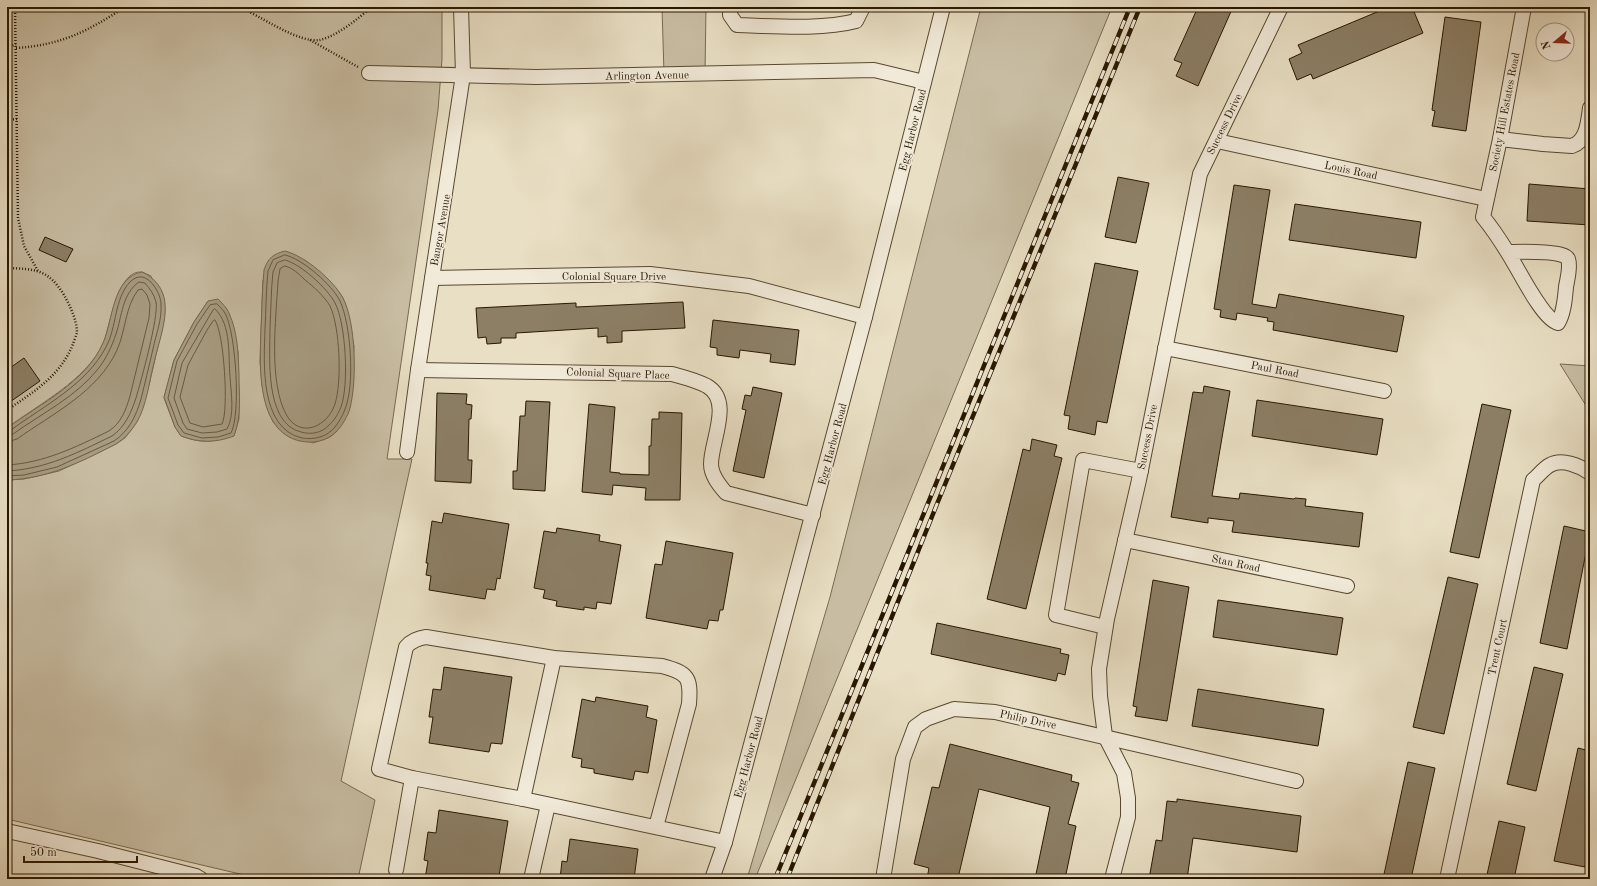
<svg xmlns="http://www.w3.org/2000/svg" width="1597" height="886" viewBox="0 0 1597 886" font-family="'Old Standard TT',serif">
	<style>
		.green { fill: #c8bda3; stroke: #786a52; fill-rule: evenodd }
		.water { fill: #a79b81; stroke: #74664d }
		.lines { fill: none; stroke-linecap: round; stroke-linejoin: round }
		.shore { stroke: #685940; stroke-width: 1 }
		.building { fill: #8c7f66; stroke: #281700 }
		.minor-casing { stroke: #584931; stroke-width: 16 }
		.path { stroke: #281700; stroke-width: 2.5; stroke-dasharray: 1 2; stroke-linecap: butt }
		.minor { stroke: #f1ead9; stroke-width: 14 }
		.rail-casing { stroke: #281700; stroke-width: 4.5 }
		.rail { stroke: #f1ead9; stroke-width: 3; stroke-dasharray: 9; stroke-linecap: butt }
		.labels { text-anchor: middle; stroke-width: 3.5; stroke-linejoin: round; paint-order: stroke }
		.street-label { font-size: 11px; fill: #281700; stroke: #f1ead9 }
	</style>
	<rect width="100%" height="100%" fill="#e9dfc4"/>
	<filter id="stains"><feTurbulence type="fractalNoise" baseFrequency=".005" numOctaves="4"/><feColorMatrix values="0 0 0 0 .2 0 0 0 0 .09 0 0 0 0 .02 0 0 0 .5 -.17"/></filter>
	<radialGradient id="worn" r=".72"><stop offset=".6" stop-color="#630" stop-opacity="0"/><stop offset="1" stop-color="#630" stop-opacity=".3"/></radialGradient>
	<g class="green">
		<path d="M7,7H442V59L438,110L387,459H412L341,781L375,800L358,879H261L7,819V480L24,479L59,471L116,444L125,438L132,429L137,421L149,385L164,320L151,276C148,275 145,273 142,272C117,269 110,328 103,344C86,380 39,404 7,428ZM305,260L333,285L343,298L354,346L353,365L337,431L330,437L313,443L273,422L267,406L262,385L260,362L263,280ZM208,301L238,351L239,419L234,435C213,442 203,444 181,436L175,427L164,398L174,360L194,322Z"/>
		<polygon points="662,7 706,7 705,73 664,74"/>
		<polygon points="981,7 1112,7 755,879 747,879 830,597"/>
		<polygon points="1560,364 1590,366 1590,412"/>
	</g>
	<g class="water">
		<path d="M285,251C305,256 333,280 343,298C356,323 357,381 350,408C348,416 342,426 336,432C327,441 313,444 300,441C255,431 260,363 261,328C262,309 262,289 264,270C268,258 273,254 285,251Z"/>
		<path d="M142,272C154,277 164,289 165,303C167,322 158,344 154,363C149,382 147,404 137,422C131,431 125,438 116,444C81,462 47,479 7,480V428C40,404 86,382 103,343C113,321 112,277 142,272Z"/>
		<path d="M218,299C222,303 227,308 229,313C238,333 238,353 239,374C239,396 242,415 234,436C215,443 200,443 181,436L175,427L164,397L174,360L194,322L208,301Z"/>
	</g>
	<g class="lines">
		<g class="shore">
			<path d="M285,255C303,259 332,285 340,301C351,325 355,385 345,409C343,415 339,422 335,427C327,437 314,440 302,438C259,428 264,362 265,329C266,310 266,290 268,271L273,260Z"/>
			<path d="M285,260C301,264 328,289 335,303C346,324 349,385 341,407C338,414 334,421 329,425C322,433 311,435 301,432C264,423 270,356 270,327C271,309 271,290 273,272L277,263Z"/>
			<path d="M285,266C293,268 299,274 305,280C314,287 324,296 330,306C340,327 342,382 335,404C328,426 301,439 287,416C268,383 276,319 278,281L280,269Z"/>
			<path d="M217,304C220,307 223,310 225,313C236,333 241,414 231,433L218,437L202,438L184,433L178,425L168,398L177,361L197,324L210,305Z"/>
			<path d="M215,309C232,325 228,356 230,377C231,393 235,415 227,429L217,432L202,433L187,429L183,423L174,398L182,363L213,310Z"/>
			<path d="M215,320C224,332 229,411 222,424L203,427L190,423L180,397L188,365L207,330L213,321Z"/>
			<path d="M7,431L11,430C45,405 86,385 106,347C117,327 114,299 130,282C135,277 141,275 147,279C154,283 161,296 161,304C162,320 156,334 153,349C149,366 145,383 141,399C136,416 129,431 114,441L57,467L24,475L7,476"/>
			<path d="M7,436L13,434C41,414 77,396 98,369C106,359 112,346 116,334C122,316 122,294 139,282L145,283C150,289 154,294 156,302C159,316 141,381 136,398C131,413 125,427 112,436C77,453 46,469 7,471"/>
			<path d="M7,442L17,439C52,414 98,392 117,350C126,330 125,307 138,290L142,289L147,295L150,304L149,318L130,396C126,410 121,423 109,431C76,447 44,463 7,465"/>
		</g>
	</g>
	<g class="building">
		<polygon points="1198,7 1233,7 1198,86 1176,76 1182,63 1174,60"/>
		<polygon points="1389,7 1412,7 1423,33 1313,79 1311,74 1297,80 1289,59 1302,53 1298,45"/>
		<polygon points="1445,17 1481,22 1466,131 1432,126 1435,111 1432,110"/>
		<polygon points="1118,177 1149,183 1136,243 1105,237"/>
		<polygon points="1529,184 1590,189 1590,225 1527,221"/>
		<polygon points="1234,185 1270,190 1252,304 1276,308 1279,294 1404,316 1397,352 1273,330 1274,322 1267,321 1268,318 1237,313 1236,320 1220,317 1221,310 1214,309"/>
		<polygon points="1295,204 1421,222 1416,258 1289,240"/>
		<polygon points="45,237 73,249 66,262 39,250"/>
		<polygon points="1095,263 1138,271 1107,423 1097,421 1095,435 1068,429 1070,416 1064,415"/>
		<polygon points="683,302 685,328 622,331 622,342 607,343 607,336 598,337 598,328 516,333 516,338 501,338 501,343 487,344 486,337 478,338 476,308 576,303 576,307"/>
		<polygon points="713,320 799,330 795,365 770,362 771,354 740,350 739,358 717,355 717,348 710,347"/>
		<polygon points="24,358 40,381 7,404 7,370"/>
		<polygon points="1204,386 1230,391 1212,496 1239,499 1240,493 1294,499 1295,498 1306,499 1305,506 1363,513 1359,547 1232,532 1234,521 1208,518 1208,523 1171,517 1193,392 1203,393"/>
		<polygon points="753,387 782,393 764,478 733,471 746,410 742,409 745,395 751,396"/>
		<polygon points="437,393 467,394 466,404 472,405 471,419 469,419 468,460 472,460 471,483 435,481"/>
		<polygon points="1257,400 1383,419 1377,455 1252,436"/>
		<polygon points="526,401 550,402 545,491 513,489 513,471 517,471 520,416 525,416"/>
		<polygon points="589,404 615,407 610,472 620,473 620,474 649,475 649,446 651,446 652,419 659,419 659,412 682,413 680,500 645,500 646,488 613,485 612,495 582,492"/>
		<polygon points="1482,404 1511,410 1479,558 1450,552"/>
		<polygon points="1032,439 1057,445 1054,456 1062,458 1026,609 987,599 1023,449 1030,451"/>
		<polygon points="444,513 509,524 500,579 497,578 495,590 487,589 485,599 429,590 431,576 426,575 428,563 426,563 432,521 442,523"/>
		<polygon points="1564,526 1590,532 1567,649 1540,643"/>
		<polygon points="557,528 600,535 599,541 621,545 611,604 597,602 596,609 584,607 584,610 556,606 557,601 543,598 545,590 534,588 544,531 556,533"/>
		<polygon points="666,541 733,553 723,610 720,610 718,621 709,620 707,629 646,618 655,564 662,565"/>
		<polygon points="1448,577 1478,584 1444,734 1413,727"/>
		<polygon points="1153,580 1189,587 1167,721 1135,716 1137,707 1133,706"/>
		<polygon points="1218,600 1343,618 1337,655 1213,637"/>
		<polygon points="937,623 1061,649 1060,653 1069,655 1065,675 1058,673 1056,681 931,654"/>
		<polygon points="444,667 512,677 502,744 491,743 489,752 429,743 433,717 429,717 433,689 441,690"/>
		<polygon points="1534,667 1563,674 1536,791 1507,784"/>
		<polygon points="1198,689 1324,709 1318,746 1192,726"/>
		<polygon points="596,697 648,706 646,717 657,720 648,773 635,771 633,780 594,773 594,769 581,767 582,759 572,757 582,699 595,702"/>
		<polygon points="950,744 1072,775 1071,781 1079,783 1068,824 1076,826 1065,879 1035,879 1050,807 979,789 958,878 948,876 947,879 927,879 929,868 914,864 932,787 939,788"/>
		<polygon points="1578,748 1590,751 1590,842 1585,867 1554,861"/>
		<polygon points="1408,762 1435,768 1411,879 1383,879"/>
		<polygon points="1177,799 1301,816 1297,852 1193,838 1187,879 1149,879 1156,840 1162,841 1167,801 1177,802"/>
		<polygon points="439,810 508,821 499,876 496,875 495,879 425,879 428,861 424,860 428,832 436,833"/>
		<polygon points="1499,821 1525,827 1514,879 1486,879"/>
		<polygon points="570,839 638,849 634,879 560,879 562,861 567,862"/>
	</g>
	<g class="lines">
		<g class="minor-casing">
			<g id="minor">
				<path d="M730,7V15L737,25C773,26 822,30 856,21L863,7"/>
				<polyline points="369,73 536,77 874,70 924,82"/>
				<path d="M1500,139L1543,144L1572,146C1587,141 1588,122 1590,108"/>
				<polyline points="1217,141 1486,199"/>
				<path d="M1508,252C1517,252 1565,250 1568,259C1571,267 1567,280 1566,287C1565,298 1564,313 1558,323C1542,319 1518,268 1508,253C1500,240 1492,228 1483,217L1500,139L1524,7"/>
				<polyline points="432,278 650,274 749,286 865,317"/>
				<polyline points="1165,348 1384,391"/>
				<path d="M418,370L672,374C683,377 696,380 707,386C733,401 711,441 711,464C711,475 719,485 726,493L813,515"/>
				<polyline points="407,452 418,370 463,75 461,7"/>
				<polyline points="1125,540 1347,586"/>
				<polyline points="1105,627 1056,615 1083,460 1141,471"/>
				<polyline points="523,799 554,658"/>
				<path d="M656,827L689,704C691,677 688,673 662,666L554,658L426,637C419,638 411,641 406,647L379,769L412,778L523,799L725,842"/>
				<polyline points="7,831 98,851 196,876 201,879"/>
				<polyline points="396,870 412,778"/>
				<polyline points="531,879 548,805"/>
				<polyline points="712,879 725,842 865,317 943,7"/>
				<polyline points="883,879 903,759 915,727 926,719 954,709 995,712 1296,781"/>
				<polyline points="1112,879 1128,817 1128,798 1124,773 1105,736 1100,696 1099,669 1107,619 1139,480 1200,174 1281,7"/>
				<path d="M1447,879L1533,480C1538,476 1544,468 1550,465C1562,458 1580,466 1590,473"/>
			</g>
		</g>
		<g class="path">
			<polyline points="15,7 18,218 24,246 38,271"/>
			<path d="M240,7C258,15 300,44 320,40C339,35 357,19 372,7"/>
			<polyline points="310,40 358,67"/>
			<polyline points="7,48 16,44"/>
			<path d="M16,48C62,45 88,31 125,7"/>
			<polyline points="7,120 17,119"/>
			<path d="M7,268C35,269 48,269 64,295C70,306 77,320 77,333C76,336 74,341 73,344C61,375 34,392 7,410"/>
		</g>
		<use href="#minor" class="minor"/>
		<g class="rail-casing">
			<g id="rail">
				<polyline points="775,879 1130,7"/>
				<polyline points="787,879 937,504 1140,7"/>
			</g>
		</g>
		<use href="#rail" class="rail"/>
	</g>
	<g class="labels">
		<g class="street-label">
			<text transform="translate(647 75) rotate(-1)" y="4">Arlington Avenue</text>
			<text transform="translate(1504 112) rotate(-79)" y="4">Society Hill Estates Road</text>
			<text transform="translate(1224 124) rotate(-64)" y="4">Success Drive</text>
			<text transform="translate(912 130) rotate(-76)" y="4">Egg Harbor Road</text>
			<text transform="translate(1351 170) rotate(12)" y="4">Louis Road</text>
			<text transform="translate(440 230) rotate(-80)" y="4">Bangor Avenue</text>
			<text x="614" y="280">Colonial Square Drive</text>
			<text transform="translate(1275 369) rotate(11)" y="4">Paul Road</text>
			<text transform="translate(618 373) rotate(2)" y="4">Colonial Square Place</text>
			<text transform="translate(1147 437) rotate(-79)" y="4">Success Drive</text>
			<text transform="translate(832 444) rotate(-75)" y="4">Egg Harbor Road</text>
			<text transform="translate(1236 563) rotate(12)" y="4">Stan Road</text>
			<text transform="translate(1497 647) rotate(-78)" y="4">Trent Court</text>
			<text transform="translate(1028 719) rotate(12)" y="4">Philip Drive</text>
			<text transform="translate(748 757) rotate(-75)" y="4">Egg Harbor Road</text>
		</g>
	</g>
	<rect width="1597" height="886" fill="none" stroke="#e9dfc4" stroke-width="24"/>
	<rect x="8" y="8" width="1581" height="870" fill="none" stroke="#281700" stroke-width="2"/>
	<rect x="12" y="12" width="1573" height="862" fill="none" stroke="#281700"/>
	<g transform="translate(1555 42) rotate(251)"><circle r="19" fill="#f1ead9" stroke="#a19682"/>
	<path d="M0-3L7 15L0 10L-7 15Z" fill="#8f2418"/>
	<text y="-6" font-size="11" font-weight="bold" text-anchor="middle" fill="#281700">N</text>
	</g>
	<path d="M24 856v6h113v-6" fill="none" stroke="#281700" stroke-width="2"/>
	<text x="30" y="856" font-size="12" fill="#281700" stroke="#f1ead9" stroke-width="3" paint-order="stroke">50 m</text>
	<rect width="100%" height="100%" filter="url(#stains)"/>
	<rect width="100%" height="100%" fill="url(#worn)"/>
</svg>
